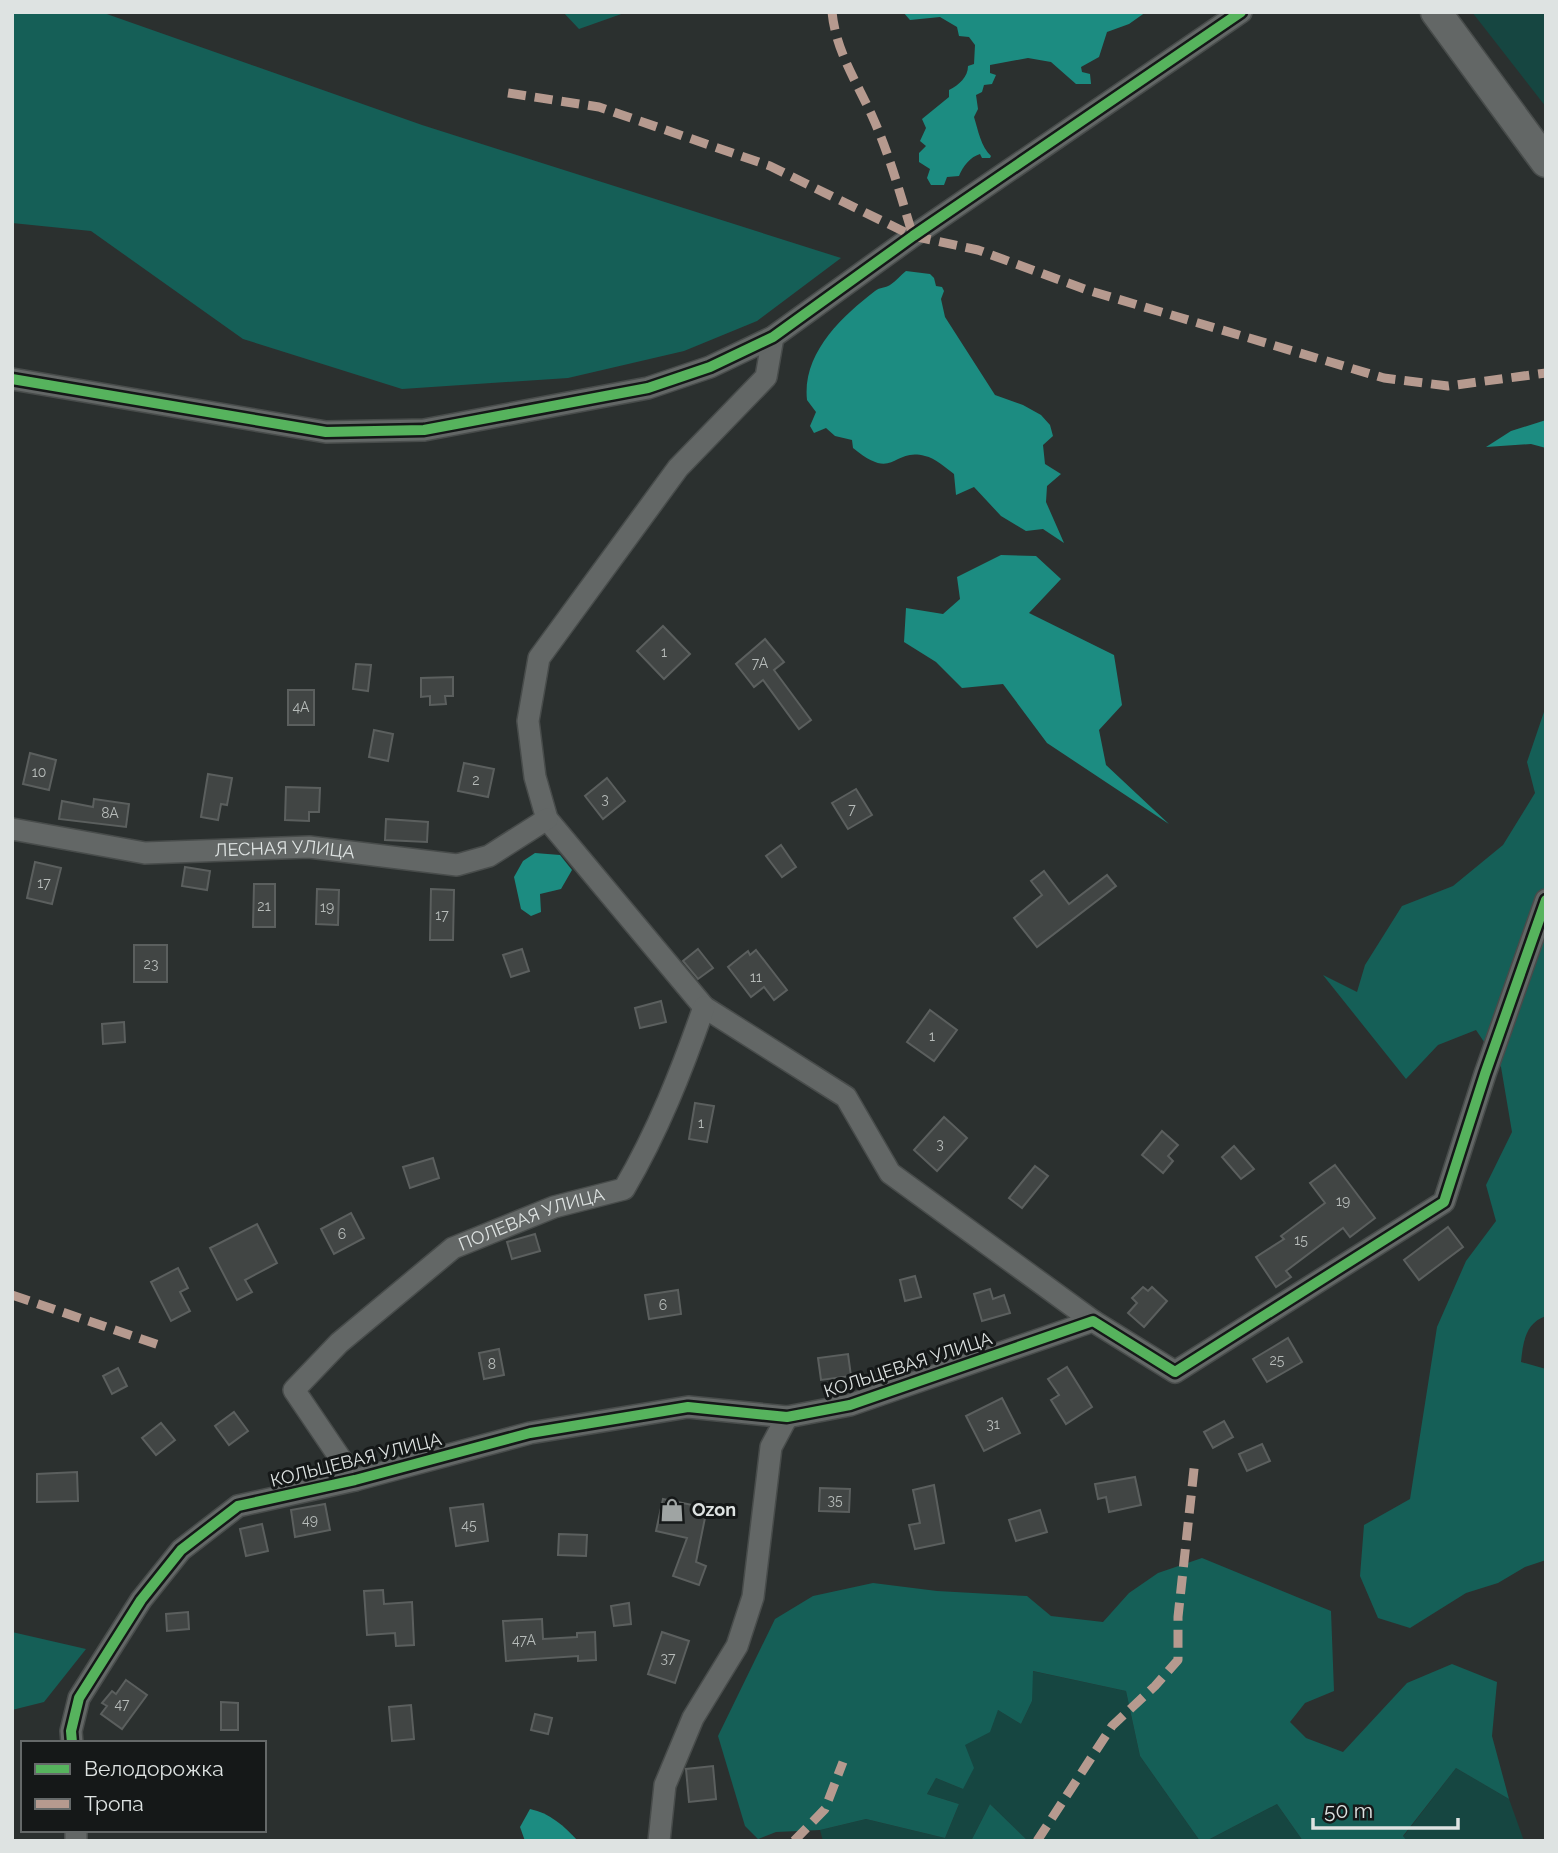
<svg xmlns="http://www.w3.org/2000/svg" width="1558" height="1853" viewBox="0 0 1558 1853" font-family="Raleway,sans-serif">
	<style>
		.green { fill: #164641 }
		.forest { fill: #155f57 }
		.water { fill: #1c8c81 }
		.building { fill: #414544; stroke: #5b5f5e; stroke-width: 2 }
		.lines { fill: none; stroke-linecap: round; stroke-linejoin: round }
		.minor-casing { stroke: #484c4b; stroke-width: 24 }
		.secondary-casing { stroke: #484c4b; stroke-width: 33 }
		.minor { stroke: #636766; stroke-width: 21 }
		.secondary { stroke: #636766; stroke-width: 30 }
		.quiet { stroke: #b69a8f; stroke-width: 9; stroke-dasharray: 18 9; stroke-linecap: butt }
		.cycleway-casing { stroke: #151818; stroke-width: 15 }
		.cycleway { stroke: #56b35d; stroke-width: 10 }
		.labels { text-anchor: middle; stroke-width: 6; stroke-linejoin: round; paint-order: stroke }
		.number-label { font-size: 14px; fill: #b7bcba }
		.street-label { font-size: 18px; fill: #dee3e2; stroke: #151818 }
		.poi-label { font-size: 18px; font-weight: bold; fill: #dee3e2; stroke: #151818; text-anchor: start }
	</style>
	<rect width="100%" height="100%" fill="#2b302f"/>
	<g class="green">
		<polygon points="1472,12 1546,12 1546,107"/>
		<polygon points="1032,1671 1126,1691 1140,1756 1200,1841 1028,1841 990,1804 971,1841 823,1841 820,1830 866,1819 945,1838 959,1804 927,1794 936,1778 963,1789 964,1745 998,1710 1021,1724 1032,1701"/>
		<polygon points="1456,1768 1509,1799 1524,1841 1407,1841 1403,1837"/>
		<polygon points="1277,1804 1303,1841 1206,1841"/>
	</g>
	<g class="forest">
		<polygon points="12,12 101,12 422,125 841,258 757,321 684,351 568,378 402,389 243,339 91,231 12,223"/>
		<polygon points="563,12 627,12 579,29"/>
		<path d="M1546,706V1316C1525,1323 1523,1343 1521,1362L1546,1369V1560L1525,1567L1498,1583L1466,1593L1410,1628L1378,1618L1360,1576L1364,1525L1410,1499L1437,1327L1466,1261L1496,1221L1486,1185L1512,1132L1501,1067L1476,1030L1438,1045L1406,1079L1323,975L1357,992L1365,965L1402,906L1453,886L1503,845L1535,793L1527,762Z"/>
		<polygon points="1202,1558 1331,1611 1334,1691 1305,1703 1290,1722 1306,1738 1343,1752 1407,1683 1452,1664 1497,1682 1492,1736 1509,1799 1456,1768 1403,1836 1407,1841 1303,1841 1277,1804 1206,1841 1200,1841 1140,1756 1126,1691 1033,1671 1032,1701 1021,1724 998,1710 990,1732 965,1745 974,1768 963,1789 936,1778 927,1794 959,1804 945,1838 866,1819 820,1830 776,1832 758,1839 745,1826 718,1736 775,1619 813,1596 873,1583 937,1591 1027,1596 1051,1616 1103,1622 1129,1593 1158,1573"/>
		<polygon points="12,1632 86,1649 44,1702 12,1710"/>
		<polygon points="990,1804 1028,1841 971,1841"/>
	</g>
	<g class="water">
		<path d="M903,12H1146L1129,24L1107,32L1099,57L1081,67L1082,72L1090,74L1091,84H1076L1051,62L1028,58L990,65V73L996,75L992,84L984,85L982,92L976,95L978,109L974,117C978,130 981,147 991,156L990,158H982L980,154C970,157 963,166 959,176L947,177L944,185H931L927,178L930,169L919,162V153L926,146L920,141L926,128L922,119L949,97V90C959,85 968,77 968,66L974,64L975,45L969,37L959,36L957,27L940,17L910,20Z"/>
		<path d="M906,271L930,274L934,278L936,286L942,287L944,291L941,299L945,317L995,395L1023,405L1041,415L1050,425L1053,436L1043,445L1045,464L1061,474L1047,486L1046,502L1064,543L1043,529L1026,531L1001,516L974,487L956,495L954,474C946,468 935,458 925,456C892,447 895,483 853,448L852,440L835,436L826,428L814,433L810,426L816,412L807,400C802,354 841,317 875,291C880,287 885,288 890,285C896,281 901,275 906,271Z"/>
		<polygon points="1546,420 1546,448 1531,444 1486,447 1511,431"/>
		<polygon points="1001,555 1036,556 1061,579 1029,613 1114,655 1122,705 1099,730 1106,765 1169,824 1047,743 1003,684 962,688 936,662 904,642 906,608 943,614 960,599 957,577"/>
		<polygon points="535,853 560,855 572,870 561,889 540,894 541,912 531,916 521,909 514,877 523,861"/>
		<path d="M530,1809C550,1813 564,1826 578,1841H525L520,1827Z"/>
	</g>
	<g class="building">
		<polygon points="663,626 690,654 664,679 637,651"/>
		<polygon points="765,639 784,662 774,670 811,720 799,729 763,680 754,687 736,664"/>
		<polygon points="356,664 371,665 368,691 353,689"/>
		<polygon points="453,677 453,696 445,696 446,704 430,705 430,696 421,697 421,678"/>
		<rect x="288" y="690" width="26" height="35"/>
		<polygon points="374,730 393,734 388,761 369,757"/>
		<polygon points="30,753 56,760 49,790 23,784"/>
		<polygon points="464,763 494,769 488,797 458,791"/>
		<polygon points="208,774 232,778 227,805 221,804 218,820 201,817"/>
		<polygon points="607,778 625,801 603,819 585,796"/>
		<polygon points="286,787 320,788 319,812 309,812 309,821 285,820"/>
		<polygon points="856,789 872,815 848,829 832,803"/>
		<polygon points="94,799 129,804 126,827 59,819 62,801 93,807"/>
		<polygon points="386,819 428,822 427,842 385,840"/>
		<polygon points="781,845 796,867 782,877 766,856"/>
		<polygon points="35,862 61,868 52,904 27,898"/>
		<polygon points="185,867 210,871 207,890 182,886"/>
		<polygon points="1044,871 1069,904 1107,875 1116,886 1037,947 1014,918 1042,895 1031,881"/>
		<polygon points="254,884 275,884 275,927 253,927"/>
		<polygon points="317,889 339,890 338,925 316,924"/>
		<polygon points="431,889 454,890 453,940 430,940"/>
		<rect x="134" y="945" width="33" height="37"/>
		<polygon points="522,949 529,971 511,977 503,955"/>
		<polygon points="698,949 713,968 698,979 683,961"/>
		<polygon points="756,950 787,990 774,1000 764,987 751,997 728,967 748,951 750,955"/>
		<polygon points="661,1001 666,1022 640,1028 635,1008"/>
		<polygon points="930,1010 957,1030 934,1061 907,1042"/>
		<polygon points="124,1022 125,1042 103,1044 102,1024"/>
		<polygon points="695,1103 714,1106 707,1142 689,1139"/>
		<polygon points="944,1117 967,1138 937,1171 914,1150"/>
		<polygon points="1162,1131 1178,1145 1168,1156 1173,1161 1163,1173 1142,1155"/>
		<polygon points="1234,1146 1254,1169 1241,1179 1222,1157"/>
		<polygon points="433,1158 439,1178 410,1188 403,1167"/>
		<polygon points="1335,1165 1375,1218 1350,1237 1343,1228 1286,1271 1291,1277 1276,1287 1256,1257 1284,1239 1281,1236 1325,1203 1310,1183"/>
		<polygon points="1035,1166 1048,1176 1022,1208 1009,1198"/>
		<polygon points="351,1213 364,1238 334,1254 321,1229"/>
		<polygon points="257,1224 277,1263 245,1280 252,1292 237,1300 210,1248"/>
		<polygon points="1448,1227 1463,1247 1419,1280 1404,1260"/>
		<polygon points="535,1234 540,1251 512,1259 507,1242"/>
		<polygon points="178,1268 188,1288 180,1292 190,1311 171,1321 151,1282"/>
		<polygon points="915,1276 921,1297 905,1301 900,1280"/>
		<polygon points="1143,1287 1148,1291 1152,1287 1167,1301 1144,1327 1128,1313 1137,1303 1132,1298"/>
		<polygon points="990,1289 993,1299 1004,1295 1010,1313 982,1321 974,1294"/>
		<polygon points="678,1290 681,1314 649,1319 645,1295"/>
		<polygon points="1288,1338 1302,1362 1267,1382 1253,1359"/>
		<polygon points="499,1349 504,1375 484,1379 479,1353"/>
		<polygon points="848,1354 851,1376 821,1380 818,1358"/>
		<polygon points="1067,1367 1092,1407 1066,1424 1051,1400 1059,1395 1048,1379"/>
		<polygon points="118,1368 127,1386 112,1394 103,1376"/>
		<polygon points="1002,1398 1020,1433 984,1451 966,1416"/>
		<polygon points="234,1412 248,1431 229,1445 215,1426"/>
		<polygon points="1224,1421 1233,1437 1213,1448 1204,1432"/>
		<polygon points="161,1423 175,1440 156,1455 142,1438"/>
		<polygon points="1262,1444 1270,1461 1247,1471 1239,1454"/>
		<polygon points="77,1472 78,1501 37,1502 37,1474"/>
		<polygon points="1135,1477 1141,1505 1109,1512 1106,1497 1098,1499 1095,1484"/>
		<polygon points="934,1485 944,1543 915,1549 909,1525 920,1523 913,1490"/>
		<polygon points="820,1488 850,1489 849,1512 819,1511"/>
		<polygon points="663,1499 707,1508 696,1562 706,1566 699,1585 673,1576 687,1538 656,1531"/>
		<polygon points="325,1504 330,1530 295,1537 291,1510"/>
		<polygon points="483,1504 488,1541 456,1546 450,1508"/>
		<polygon points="1040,1510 1047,1532 1016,1541 1009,1520"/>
		<polygon points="262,1524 268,1551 246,1556 240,1529"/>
		<polygon points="559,1534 587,1535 586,1556 558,1555"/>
		<polygon points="383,1590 384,1604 412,1602 414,1645 396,1646 395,1633 367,1635 364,1591"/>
		<polygon points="629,1603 631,1624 614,1626 611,1606"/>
		<polygon points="188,1612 189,1629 167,1631 166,1614"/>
		<polygon points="542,1619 543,1639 577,1637 577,1633 595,1632 596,1660 578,1661 578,1656 506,1661 503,1621"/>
		<polygon points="662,1632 689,1641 675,1683 648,1674"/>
		<polygon points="126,1680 147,1695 122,1729 101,1714 107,1706 102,1703 112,1691 116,1694"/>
		<polygon points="221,1702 238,1703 238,1730 221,1730"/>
		<polygon points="411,1705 414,1739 392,1741 389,1707"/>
		<polygon points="535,1714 552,1718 548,1734 531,1730"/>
		<polygon points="713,1766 716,1799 689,1802 686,1769"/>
	</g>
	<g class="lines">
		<g class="minor-casing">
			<g id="minor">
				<polyline points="773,337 766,377 678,468 539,658 528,721 535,777 547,819 704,1007 846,1097 890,1173 1093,1321"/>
				<polyline points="12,379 326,432 424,430 648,388 710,367 773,337 913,236 1241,12"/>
				<path id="s1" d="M12,829L145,853L309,847L457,865L489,856L547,819"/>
				<path id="s2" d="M355,1480L294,1390L339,1343L453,1248L554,1207L624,1189C658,1131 682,1070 704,1007"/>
				<polyline points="72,1743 71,1731 79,1698 141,1600 181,1550 238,1506 355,1480 530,1433 688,1407 787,1417 850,1405 1093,1321 1175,1372 1444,1202 1485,1074 1546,900"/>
				<polyline points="76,1830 76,1841"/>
				<polyline points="659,1841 665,1785 693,1718 737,1646 753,1597 771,1447 787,1417"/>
			</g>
		</g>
		<g class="secondary-casing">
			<polyline id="secondary" points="1436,12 1546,162"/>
		</g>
		<use href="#minor" class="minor"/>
		<use href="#secondary" class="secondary"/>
		<g class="quiet">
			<path d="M832,12C836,52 857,82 873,118C890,156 901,197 913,236"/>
			<polyline points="508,93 599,107 770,166 913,236 978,250 1087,290 1384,378 1448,386 1546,373"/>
			<polyline points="12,1295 165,1347"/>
			<polyline points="794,1841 825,1809 843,1762"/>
			<polyline points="1037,1841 1112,1726 1155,1686 1178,1660 1178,1617 1195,1460"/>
		</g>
		<g class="cycleway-casing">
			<g id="cycleway">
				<polyline points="12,379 326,432 424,430 648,388 710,367 773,337 913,236 1241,12"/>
				<polyline points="72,1743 71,1731 79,1698 141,1600 181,1550 238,1506 355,1480 530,1433 688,1407 787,1417 850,1405 1093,1321 1175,1372 1444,1202 1485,1074 1546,900"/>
			</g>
		</g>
		<use href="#cycleway" class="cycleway"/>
	</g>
	<defs>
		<g id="shop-bare" transform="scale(1.89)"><path d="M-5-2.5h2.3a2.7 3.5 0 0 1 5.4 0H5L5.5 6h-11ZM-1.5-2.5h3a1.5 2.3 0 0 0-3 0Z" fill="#9fa4a3" stroke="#151818" stroke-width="2.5" paint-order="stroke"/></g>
	</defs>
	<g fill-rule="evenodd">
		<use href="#shop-bare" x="672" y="1510"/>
	</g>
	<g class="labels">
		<g class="number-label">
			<text x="664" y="657">1</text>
			<text x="760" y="668">7А</text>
			<text x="301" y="712">4А</text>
			<text x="39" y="777">10</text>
			<text x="476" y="785">2</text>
			<text x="605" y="804">3</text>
			<text x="852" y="814">7</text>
			<text x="110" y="818">8А</text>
			<text x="44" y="888">17</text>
			<text x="264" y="911">21</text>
			<text x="327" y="912">19</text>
			<text x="442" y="920">17</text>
			<text x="151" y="969">23</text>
			<text x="756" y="982">11</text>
			<text x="932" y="1041">1</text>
			<text x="701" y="1128">1</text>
			<text x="940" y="1149">3</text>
			<text x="1343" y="1206">19</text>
			<text x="342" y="1239">6</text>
			<text x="1301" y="1245">15</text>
			<text x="663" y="1310">6</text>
			<text x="1277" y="1365">25</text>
			<text x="492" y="1369">8</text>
			<text x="993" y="1429">31</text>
			<text x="835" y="1505">35</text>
			<text x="310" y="1525">49</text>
			<text x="469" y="1530">45</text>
			<text x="524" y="1645">47А</text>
			<text x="668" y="1663">37</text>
			<text x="122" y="1709">47</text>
		</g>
		<g class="street-label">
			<text dy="6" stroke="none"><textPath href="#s1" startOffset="275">ЛЕСНАЯ УЛИЦА</textPath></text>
			<text dy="6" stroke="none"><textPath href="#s2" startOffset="406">ПОЛЕВАЯ УЛИЦА</textPath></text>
			<text transform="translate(908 1365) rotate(-18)" y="6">КОЛЬЦЕВАЯ УЛИЦА</text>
			<text transform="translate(356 1460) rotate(-14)" y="6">КОЛЬЦЕВАЯ УЛИЦА</text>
		</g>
		<g class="poi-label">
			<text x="692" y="1516">Ozon</text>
		</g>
	</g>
	<rect width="1558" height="1853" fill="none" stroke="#dee3e2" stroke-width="28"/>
	<rect x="21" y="1741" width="245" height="91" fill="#151818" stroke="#656969" stroke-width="2"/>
	<rect x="35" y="1764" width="35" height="10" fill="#56b35d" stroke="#656969" stroke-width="2"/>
	<text x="84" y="1776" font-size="21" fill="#dee3e2">Велодорожка</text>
	<rect x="35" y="1799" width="35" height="10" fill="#b69a8f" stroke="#656969" stroke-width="2"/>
	<text x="84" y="1811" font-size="21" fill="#dee3e2">Тропа</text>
	<path d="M1313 1818v10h145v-10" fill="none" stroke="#dee3e2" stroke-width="3.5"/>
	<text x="1324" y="1818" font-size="21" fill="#dee3e2" stroke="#151818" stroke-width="5" paint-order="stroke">50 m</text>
</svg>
